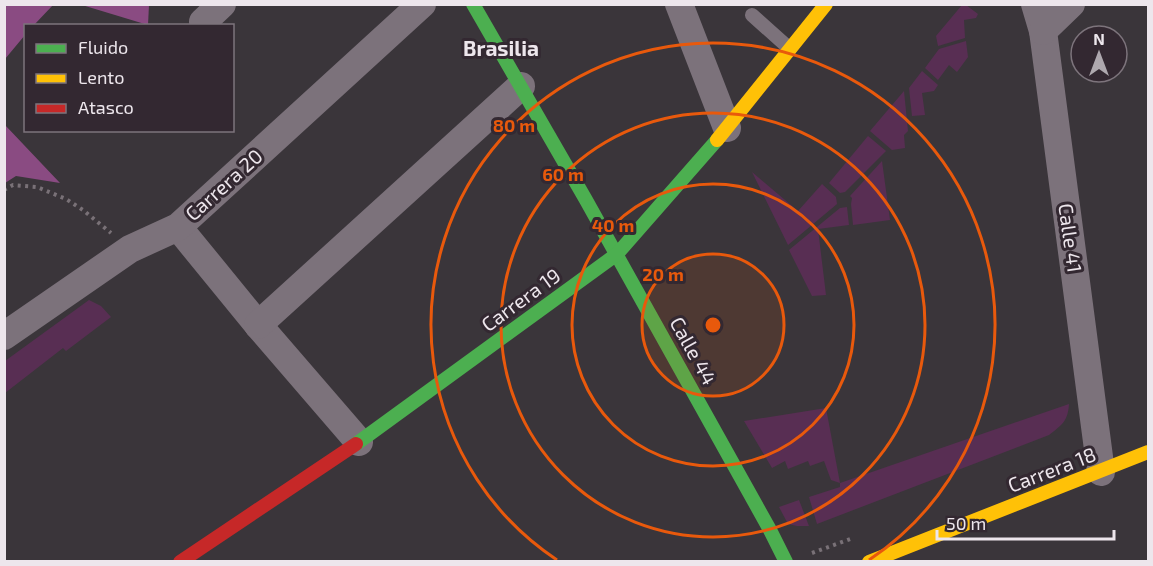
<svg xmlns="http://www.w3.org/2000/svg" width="1153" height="566" viewBox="0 0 1153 566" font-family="'Exo 2',sans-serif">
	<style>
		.green { fill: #582e53 }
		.forest { fill: #8a4b82 }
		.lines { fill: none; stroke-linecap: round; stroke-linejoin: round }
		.path { stroke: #797177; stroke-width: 4; stroke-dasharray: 3 4.5; stroke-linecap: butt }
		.lane { stroke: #7c727b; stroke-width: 14 }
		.street { stroke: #7c727b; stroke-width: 28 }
		.fast { stroke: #4caf50; stroke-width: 14 }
		.slow { stroke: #ffc107; stroke-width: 14 }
		.jam { stroke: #c62828; stroke-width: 14 }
		.ring { fill: none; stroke: #e8590c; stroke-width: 3 }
		.labels { text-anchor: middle; stroke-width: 6; stroke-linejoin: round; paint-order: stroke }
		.street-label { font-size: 20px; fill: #ede6ec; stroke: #332831 }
		.neighbourhood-label { font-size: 21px; font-weight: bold; fill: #ede6ec; stroke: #332831 }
		.centre { fill: #e8590c; stroke: #332831; stroke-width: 3 }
		.ring-label { font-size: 18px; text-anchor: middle; font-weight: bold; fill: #e8590c; stroke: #332831; stroke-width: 6; stroke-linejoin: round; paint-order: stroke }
	</style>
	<rect width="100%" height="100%" fill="#3a353a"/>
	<g class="green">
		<polygon points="962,5 966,5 978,14 976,18 964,20 965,38 938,46 936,36"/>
		<polygon points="966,41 968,57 957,72 949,65 938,80 925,68 939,49"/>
		<polygon points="922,71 938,85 934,91 922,93 925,115 912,116 909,88"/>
		<polygon points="904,91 908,131 904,135 905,148 892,150 870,131"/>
		<polygon points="868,136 886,151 845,192 840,193 829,183"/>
		<polygon points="882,161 890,220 853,225 851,204 852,198 850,196"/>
		<polygon points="752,172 798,211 822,184 836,197 837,204 788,245"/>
		<polygon points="847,207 849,225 818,229 826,295 812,296 789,250 840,208"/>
		<polygon points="89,300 101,306 111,317 66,351 63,348 5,393 5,361"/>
		<path d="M1069,404C1068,421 1062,425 1049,435L817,524L809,497L840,487V483L831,480L824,461L810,466L808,461L788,469L785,461L772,468L744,421L826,408L840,483Z"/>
		<polygon points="799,500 809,526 797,526 788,524 779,507"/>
	</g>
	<g class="forest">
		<polygon points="5,4 53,5 34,25 26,26 25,35 5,59"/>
		<polygon points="82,5 149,5 148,25"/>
		<polygon points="4,125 5,125 60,183 16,176 5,183"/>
	</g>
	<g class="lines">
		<g class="path">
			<polyline points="4,190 13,185 37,187 66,199 83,210 111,233"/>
			<polyline points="812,553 853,538"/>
		</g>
		<polyline class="lane" points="752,15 790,49"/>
		<g class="street">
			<polyline points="679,4 727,128"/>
			<polyline points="1035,4 1043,31 1101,472"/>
			<polyline points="203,22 222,4"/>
			<polyline points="1043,31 1071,4"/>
			<polyline points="178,227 258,325 359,442"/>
			<polyline points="258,325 521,86"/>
			<polyline points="4,336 130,249 178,227 422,4"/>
		</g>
		<g class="fast">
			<polyline points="473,4 586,200 770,530 786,562"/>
			<polyline points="356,444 617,254 717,140"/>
		</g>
		<g class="slow">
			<polyline points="717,140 826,4"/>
			<polyline points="869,562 1148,452"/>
		</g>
		<polyline class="jam" points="180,562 356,444"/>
	</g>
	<circle cx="713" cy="325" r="71" fill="#e8590c" fill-opacity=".12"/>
	<g class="ring">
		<circle cx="713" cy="325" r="71"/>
		<circle cx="713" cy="325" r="141"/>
		<circle cx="713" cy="325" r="212"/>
		<path d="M557 560A282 282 0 1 1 869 560"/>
	</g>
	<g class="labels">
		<g class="street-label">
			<text transform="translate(224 185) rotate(-42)" y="7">Carrera 20</text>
			<text transform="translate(1070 238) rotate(82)" y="7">Calle 41</text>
			<text transform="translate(521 300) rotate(-36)" y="7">Carrera 19</text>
			<text transform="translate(693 351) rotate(61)" y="7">Calle 44</text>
			<text transform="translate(1052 470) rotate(-21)" y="7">Carrera 18</text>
		</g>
		<g class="neighbourhood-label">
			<text x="501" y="56">Brasilia</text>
		</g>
	</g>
	<circle cx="713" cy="325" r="9" class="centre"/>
	<g class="ring-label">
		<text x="514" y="132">80 m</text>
		<text x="563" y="181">60 m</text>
		<text x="613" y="232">40 m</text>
		<text x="663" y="281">20 m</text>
	</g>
	<rect width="1153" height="566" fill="none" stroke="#ede6ec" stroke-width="12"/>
	<rect x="24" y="24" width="210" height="108" fill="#332831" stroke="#7d747c" stroke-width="1.5"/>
	<rect x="36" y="44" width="30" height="9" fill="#4caf50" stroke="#7d747c" stroke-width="1.5"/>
	<text x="78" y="54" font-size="18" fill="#ede6ec">Fluido</text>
	<rect x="36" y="74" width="30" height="9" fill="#ffc107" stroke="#7d747c" stroke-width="1.5"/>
	<text x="78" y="84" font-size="18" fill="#ede6ec">Lento</text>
	<rect x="36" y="104" width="30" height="9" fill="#c62828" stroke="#7d747c" stroke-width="1.5"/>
	<text x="78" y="114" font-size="18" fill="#ede6ec">Atasco</text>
	<g transform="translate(1099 54)"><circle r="28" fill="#332831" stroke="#7d747c" stroke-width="1.5"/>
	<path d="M0-4.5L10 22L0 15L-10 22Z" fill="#aea8ae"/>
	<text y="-9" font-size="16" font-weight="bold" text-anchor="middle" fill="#ede6ec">N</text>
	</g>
	<path d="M937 530v9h177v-9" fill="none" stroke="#ede6ec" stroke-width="3"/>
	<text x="946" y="530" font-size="18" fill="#ede6ec" stroke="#332831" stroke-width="4.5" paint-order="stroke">50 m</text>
</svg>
